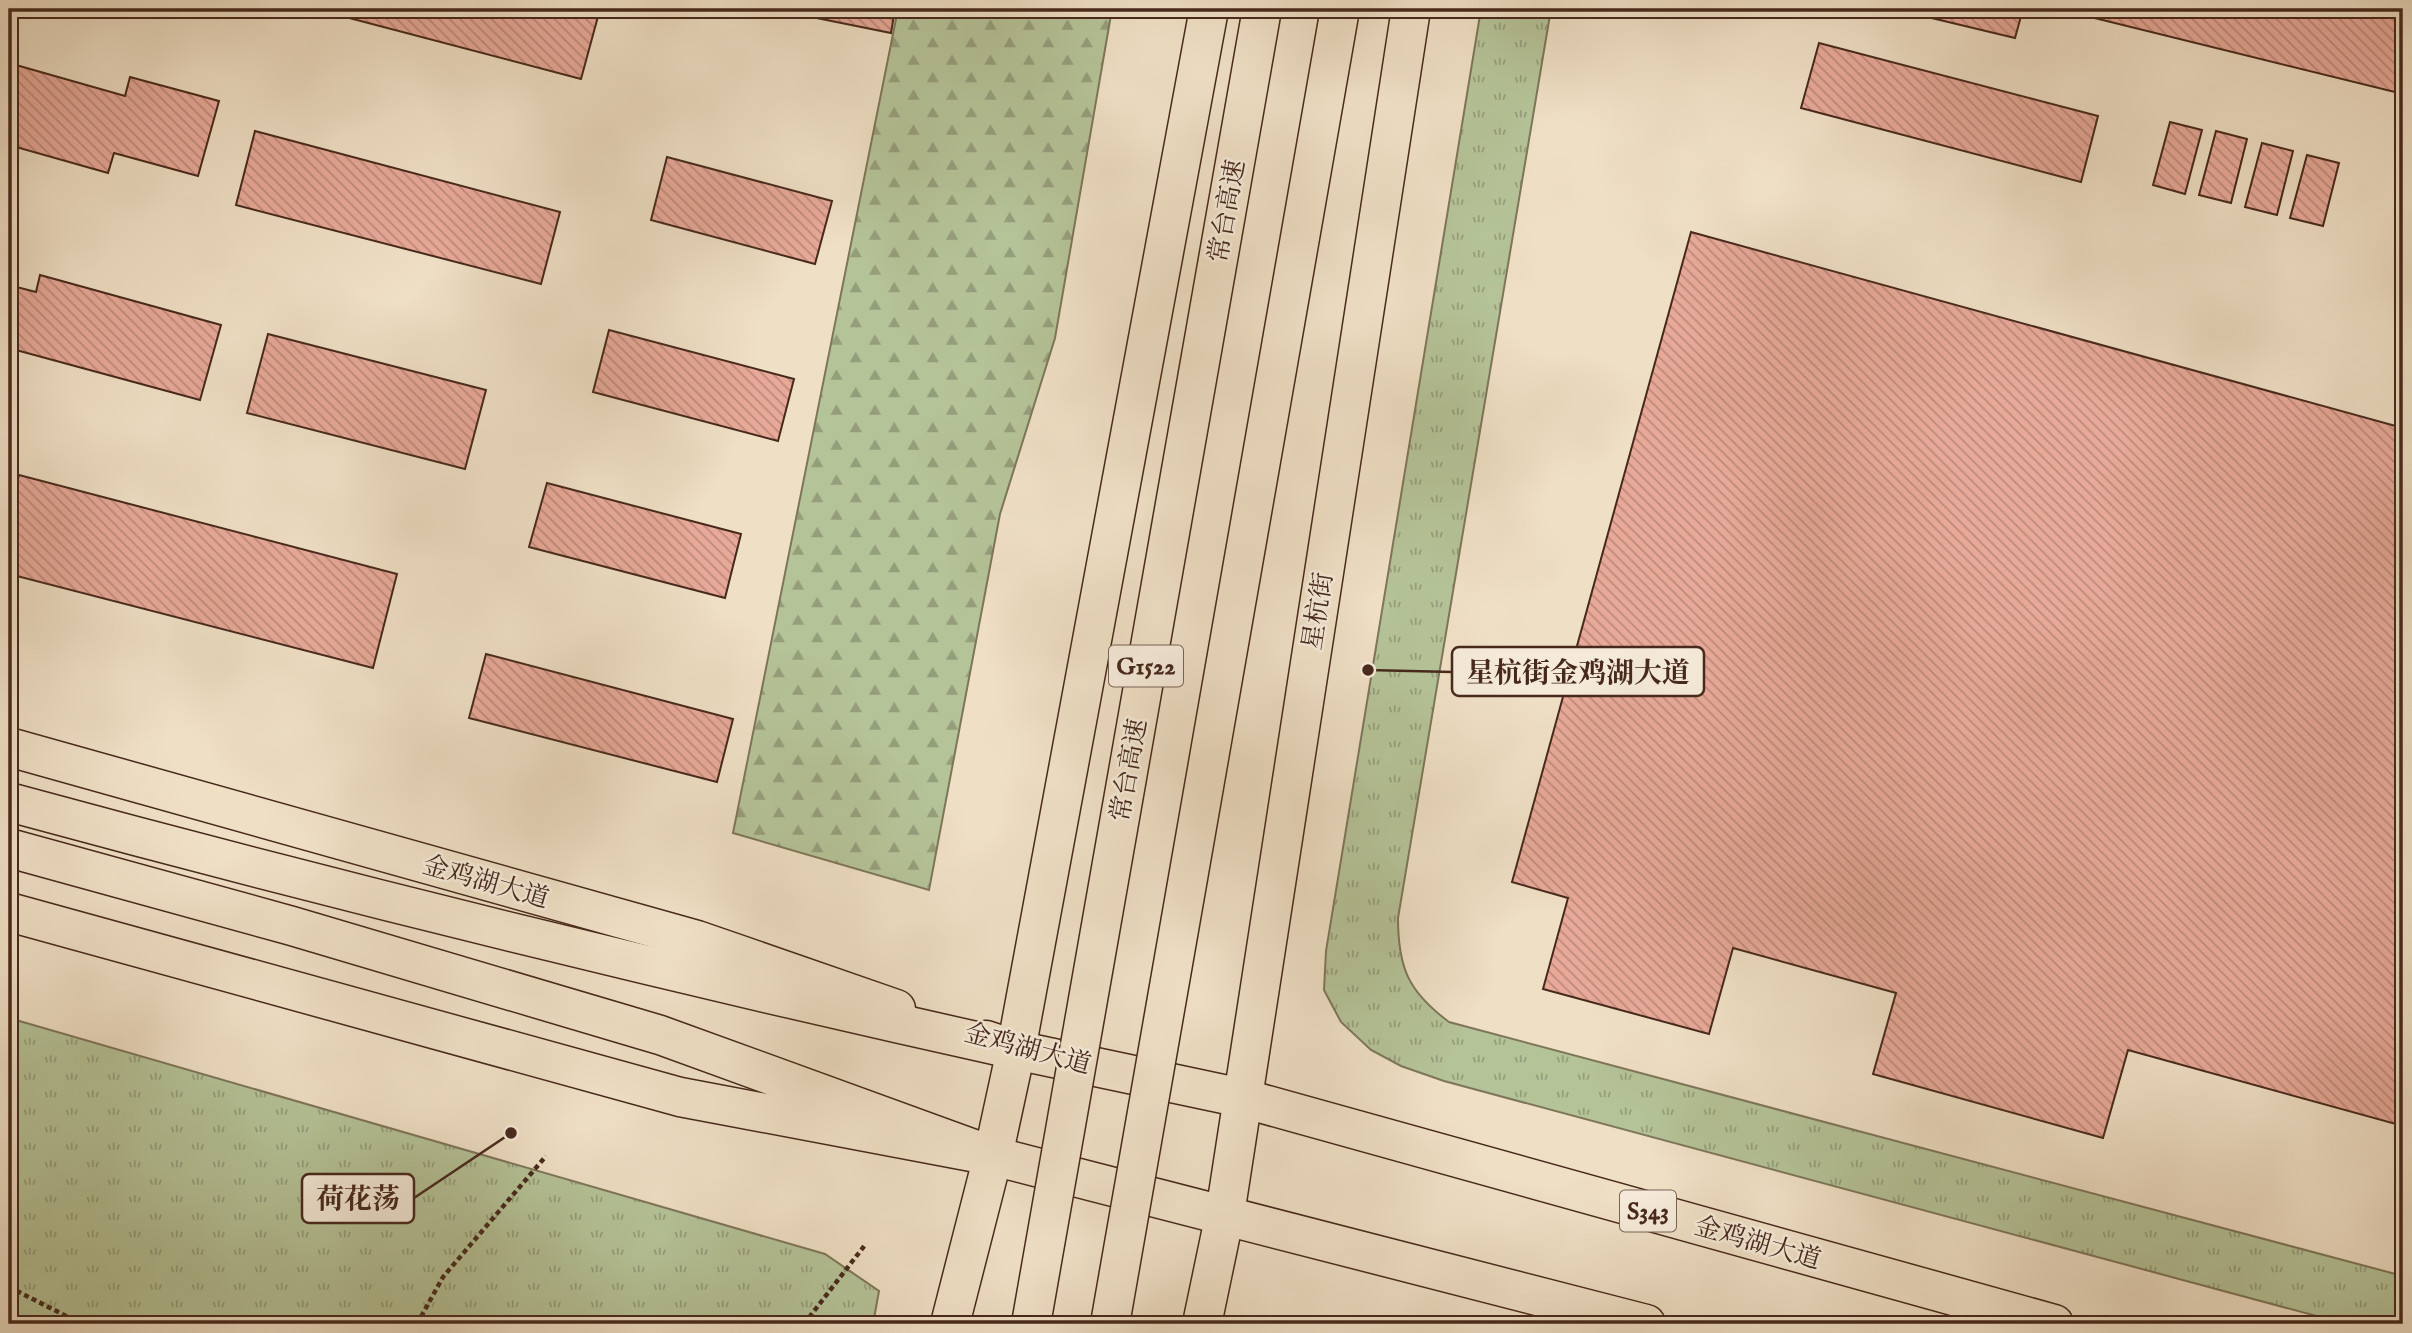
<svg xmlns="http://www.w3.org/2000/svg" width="2412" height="1333" viewBox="0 0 2412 1333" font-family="'IM FELL English','Noto Serif SC',serif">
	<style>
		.grass { fill: url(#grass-tufts); stroke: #7e765a; stroke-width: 2 }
		.forest { fill: url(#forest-firs); stroke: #7e765a; stroke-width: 2 }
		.building { fill: url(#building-back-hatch); stroke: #47291c; stroke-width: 2 }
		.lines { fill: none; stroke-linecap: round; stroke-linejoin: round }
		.major-casing { stroke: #47291c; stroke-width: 41 }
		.highway-casing { stroke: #47291c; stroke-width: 41 }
		.path { stroke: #47291c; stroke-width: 4.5; stroke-dasharray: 5 3.5; stroke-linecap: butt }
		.major { stroke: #efdfc5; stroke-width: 38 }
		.highway { stroke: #efdfc5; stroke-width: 38 }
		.highway-bridge-casing { stroke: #47291c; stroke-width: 41; stroke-linecap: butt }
		.highway-bridge { stroke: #efdfc5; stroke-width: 38 }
		.labels { text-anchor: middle; stroke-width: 5; stroke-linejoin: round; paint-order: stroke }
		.shield { fill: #f5ead9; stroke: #7b6355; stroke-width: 2 }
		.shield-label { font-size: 24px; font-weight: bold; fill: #47291c }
		.street-label { font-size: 26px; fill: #47291c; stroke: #f5ead9 }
		.leader { fill: none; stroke: #47291c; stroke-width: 2.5 }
		.callout-dot { fill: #47291c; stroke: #f5ead9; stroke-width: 2.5 }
		.callout { fill: #f5ead9; stroke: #47291c; stroke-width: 2.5 }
		.callout-label { font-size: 28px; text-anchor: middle; font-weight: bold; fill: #47291c }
	</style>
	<defs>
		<pattern id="grass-tufts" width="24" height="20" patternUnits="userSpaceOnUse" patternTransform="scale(1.75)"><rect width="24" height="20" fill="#b5c398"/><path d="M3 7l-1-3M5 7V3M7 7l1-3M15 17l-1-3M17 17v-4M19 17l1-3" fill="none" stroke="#959e7b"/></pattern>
		<pattern id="forest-firs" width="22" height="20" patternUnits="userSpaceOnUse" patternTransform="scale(1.75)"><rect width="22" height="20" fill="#b5c398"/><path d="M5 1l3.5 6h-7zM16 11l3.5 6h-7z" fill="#959e7b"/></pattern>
		<pattern id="building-back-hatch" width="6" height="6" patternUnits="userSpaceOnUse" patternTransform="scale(1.75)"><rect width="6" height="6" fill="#e8a999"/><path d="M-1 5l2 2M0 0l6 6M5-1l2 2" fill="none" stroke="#be8a7c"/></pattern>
	</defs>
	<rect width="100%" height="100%" fill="#efdfc5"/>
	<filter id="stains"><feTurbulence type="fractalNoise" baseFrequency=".00286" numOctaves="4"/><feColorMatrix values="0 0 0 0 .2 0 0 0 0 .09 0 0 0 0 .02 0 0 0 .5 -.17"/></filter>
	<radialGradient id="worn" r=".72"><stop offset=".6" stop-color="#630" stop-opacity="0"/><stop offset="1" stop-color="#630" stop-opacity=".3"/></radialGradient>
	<g class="grass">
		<path d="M1481,9H1551L1398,918C1398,969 1409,992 1449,1022L2403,1276V1324H2346L1444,1081L1401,1066L1371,1050L1341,1022L1324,990L1326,951Z"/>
		<polygon points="9,1018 825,1254 879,1291 873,1324 9,1324"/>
	</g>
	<polygon class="forest" points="898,9 1112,9 1055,338 1000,514 929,890 733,833"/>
	<g class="building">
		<polygon points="315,9 600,9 581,79"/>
		<polygon points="772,9 895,9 891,33"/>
		<polygon points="1894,9 2023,9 2015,38"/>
		<polygon points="2058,9 2403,9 2403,94"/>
		<polygon points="1819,43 2098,116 2081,182 1801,108"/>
		<polygon points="9,63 125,96 130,77 219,101 198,176 114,153 108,173 9,145"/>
		<polygon points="2170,122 2202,130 2185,194 2153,185"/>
		<polygon points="255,131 560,212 541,284 236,205"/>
		<polygon points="2216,131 2247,139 2231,203 2199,195"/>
		<polygon points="2262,143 2293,151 2277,215 2245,207"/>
		<polygon points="2307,155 2339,163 2323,226 2290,218"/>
		<polygon points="667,157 832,201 815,264 651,220"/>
		<polygon points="1691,232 2403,428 2403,498 2398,517 2403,519 2403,1126 2128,1050 2103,1138 1873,1074 1896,993 1733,948 1709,1034 1543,989 1568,898 1512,882"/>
		<polygon points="40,275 221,325 200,400 16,350 9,370 9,285 36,292"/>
		<polygon points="609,330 794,379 778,441 593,392"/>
		<polygon points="268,334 486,390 465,469 247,413"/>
		<polygon points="19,475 397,574 373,668 9,574 9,513"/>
		<polygon points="547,483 741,534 725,598 529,547"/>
		<polygon points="486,654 733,719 717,782 469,718"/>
	</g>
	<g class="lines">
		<g class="major-casing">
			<g id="major">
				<polyline points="9,747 697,940 896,1009"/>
				<polyline points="9,912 680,1097 993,1156 1646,1324"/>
				<polyline points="986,1040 1016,1050 1242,1098 2054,1324"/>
				<polyline points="950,1324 993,1156 1016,1050 1209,9"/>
				<polyline points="1202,1324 1225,1214 1411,9"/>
			</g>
		</g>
		<g class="highway-casing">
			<g id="highway">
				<path d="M9,802C343,893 678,975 1016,1050"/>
				<polyline points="9,848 292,926 660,1035 993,1156"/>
			</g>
		</g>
		<g class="path">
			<polyline points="9,1287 82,1324"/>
			<polyline points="417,1324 443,1277 546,1156"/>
			<polyline points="804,1324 865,1245"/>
		</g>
		<use href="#major" class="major"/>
		<use href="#highway" class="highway"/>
		<g class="highway-bridge-casing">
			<g id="highway-bridge">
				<polyline points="1031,1324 1262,9"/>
				<polyline points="1110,1324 1340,9"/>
			</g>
		</g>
		<use href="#highway-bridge" class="highway-bridge"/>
	</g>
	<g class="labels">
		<g class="shield">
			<rect x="1109" y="645.5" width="74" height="41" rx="5"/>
			<rect x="1620" y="1190.5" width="56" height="41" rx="5"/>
		</g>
		<g class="shield-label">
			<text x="1146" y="674">G1522</text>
			<text x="1648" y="1219">S343</text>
		</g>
		<g class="street-label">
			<text transform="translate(1226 211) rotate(-80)" y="9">常台高速</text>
			<text transform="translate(1317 611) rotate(-81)" y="9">星杭街</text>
			<text transform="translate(1128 770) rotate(-80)" y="9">常台高速</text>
			<text transform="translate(486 881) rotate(16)" y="9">金鸡湖大道</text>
			<text transform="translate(1028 1048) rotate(15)" y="9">金鸡湖大道</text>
			<text transform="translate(1758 1242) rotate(16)" y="9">金鸡湖大道</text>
		</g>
	</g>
	<path class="leader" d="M1368 670L1452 672M511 1133L414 1198"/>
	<g class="callout-dot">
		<circle cx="1368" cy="670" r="7"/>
		<circle cx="511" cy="1133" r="7"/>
	</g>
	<g class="callout">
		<rect x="1452" y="647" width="252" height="49" rx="7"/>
		<rect x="302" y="1174" width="112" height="49" rx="7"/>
	</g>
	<g class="callout-label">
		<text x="1578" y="682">星杭街金鸡湖大道</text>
		<text x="358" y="1208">荷花荡</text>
	</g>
	<rect width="2412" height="1333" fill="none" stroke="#efdfc5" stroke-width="35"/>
	<rect x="10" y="10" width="2391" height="1312" fill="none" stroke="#47291c" stroke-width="3.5"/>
	<rect x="18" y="18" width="2377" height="1298" fill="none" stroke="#47291c" stroke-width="2"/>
	<rect width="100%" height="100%" filter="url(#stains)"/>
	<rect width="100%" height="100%" fill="url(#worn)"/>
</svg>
